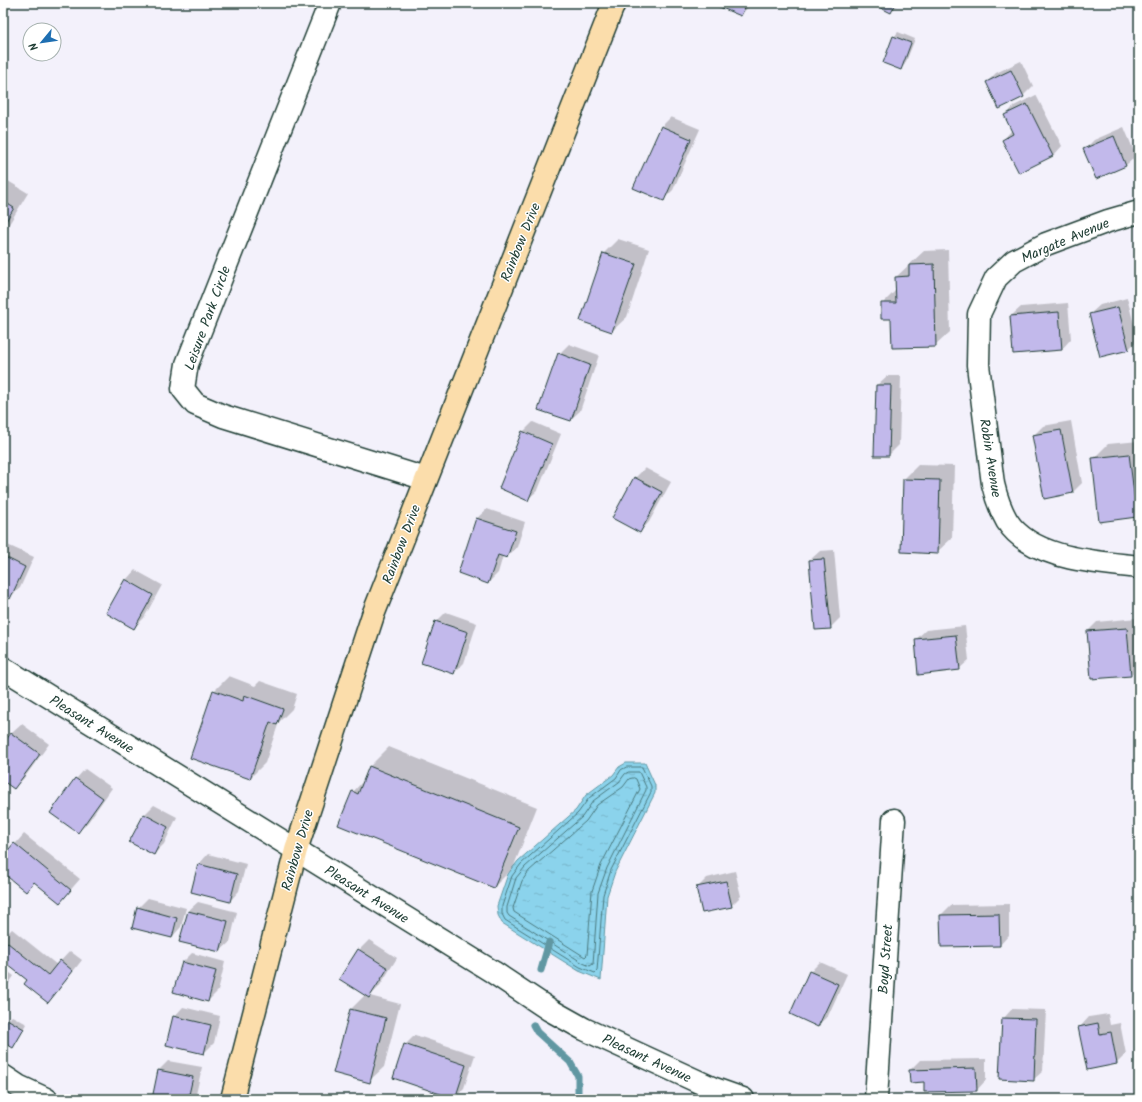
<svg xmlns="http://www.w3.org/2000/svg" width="1142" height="1102" viewBox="0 0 1142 1102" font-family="Kalam,sans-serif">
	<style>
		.water { fill: url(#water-ripples); stroke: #6097a2 }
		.shadow { fill: #0003 }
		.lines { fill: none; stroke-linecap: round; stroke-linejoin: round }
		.shore { stroke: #4a797e; stroke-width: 1 }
		.stream { stroke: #6097a2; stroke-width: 7 }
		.building { fill: #c2b9eb; stroke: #1f3d34 }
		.minor-casing { stroke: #1f3d34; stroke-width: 25 }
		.major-casing { stroke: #1f3d34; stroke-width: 25 }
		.minor { stroke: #fff; stroke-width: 22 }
		.major { stroke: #fbddab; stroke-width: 22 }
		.labels { text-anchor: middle; stroke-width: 3; stroke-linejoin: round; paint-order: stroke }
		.street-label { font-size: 14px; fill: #1f3d34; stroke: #fff }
	</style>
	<defs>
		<pattern id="water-ripples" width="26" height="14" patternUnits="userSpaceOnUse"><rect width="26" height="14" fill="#8bd3ec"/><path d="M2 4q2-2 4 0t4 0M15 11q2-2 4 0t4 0" fill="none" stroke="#78b6cb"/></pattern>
	</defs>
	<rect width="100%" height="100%" fill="#f3f1fb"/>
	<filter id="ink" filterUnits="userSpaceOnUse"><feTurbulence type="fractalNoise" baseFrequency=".025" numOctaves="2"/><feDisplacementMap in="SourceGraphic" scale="8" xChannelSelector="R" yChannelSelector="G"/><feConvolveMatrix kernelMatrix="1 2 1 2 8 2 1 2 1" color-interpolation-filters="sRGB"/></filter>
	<g filter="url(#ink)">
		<polygon class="water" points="626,763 645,763 655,785 655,793 615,872 607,896 601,980 579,971 502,923 498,915 497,906 508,874 518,861 576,810 586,795 613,775 619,767"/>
		<g class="shadow">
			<polygon points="712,3 752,3 741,15"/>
			<polygon points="880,3 897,3 895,7 891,12"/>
			<polygon points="898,32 915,39 905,64 901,69 894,37"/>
			<polygon points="1021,61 1033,86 1023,96 999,108 987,82 996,73"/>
			<polygon points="1036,95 1062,146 1053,156 1003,140 1012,130 1005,116 1014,106"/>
			<polygon points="671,117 700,129 673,190 663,200 662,126"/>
			<polygon points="1124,127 1136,156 1126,165 1096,178 1084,150 1094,140"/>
			<polygon points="3,178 28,193 3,234"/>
			<polygon points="618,239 649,249 627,317 612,331 581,320 604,253"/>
			<polygon points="948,250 950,332 935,346 882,304 897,289 896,277 924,251"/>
			<polygon points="1127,298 1138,339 1129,349 1090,314 1100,305"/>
			<polygon points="1068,303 1071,339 1062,349 1011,316 1021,307"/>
			<polygon points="569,344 599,355 580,411 570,420 559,354"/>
			<polygon points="887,376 901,376 899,445 889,455 877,385"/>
			<polygon points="1071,421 1082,483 1073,492 1033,436 1043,426"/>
			<polygon points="533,422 561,434 538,490 528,499 523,432"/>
			<polygon points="1139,441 1139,514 1136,517 1093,459 1108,444"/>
			<polygon points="918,465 954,466 952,538 937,552 904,479"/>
			<polygon points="645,468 671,482 649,522 640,532 614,518 635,478"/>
			<polygon points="487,509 525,522 517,547 507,557 503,556 498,573 488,583 477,518"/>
			<polygon points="3,543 34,557 20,588 10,597 3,594"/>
			<polygon points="834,550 840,618 830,628 810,560 820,551"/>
			<polygon points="135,570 162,585 144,618 134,628 126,580"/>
			<polygon points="446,612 477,623 464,663 454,673 436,622"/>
			<polygon points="1137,618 1139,646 1139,667 1131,675 1091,678 1088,631 1097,622"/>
			<polygon points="965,626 969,660 959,669 916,639 926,630"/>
			<polygon points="229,676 255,686 260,681 297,694 292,709 279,722 265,763 250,778 214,691"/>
			<polygon points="22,724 49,744 24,778 14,788 3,780 3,746 12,733"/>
			<polygon points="389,747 537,807 513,868 494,887 353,792 365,779 370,766"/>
			<polygon points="85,769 112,788 88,822 78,832 76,779"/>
			<polygon points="154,805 177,817 164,844 154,854 144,815"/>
			<polygon points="24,834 80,879 60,902 35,882 26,891 3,872 3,858"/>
			<polygon points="208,854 246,864 239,891 230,901 192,892 199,864"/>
			<polygon points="735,871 741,896 731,906 697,888 707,878"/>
			<polygon points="148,898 186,908 181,927 172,937 138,908"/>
			<polygon points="198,902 237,912 230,942 220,951 188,911"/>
			<polygon points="1009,904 1009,935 1000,945 941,915 951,905"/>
			<polygon points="12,929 57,965 70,951 82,960 57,992 48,1002 29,980 3,960 3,938"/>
			<polygon points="369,940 397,958 379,987 370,996 400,1004 384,1067 369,1081 334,1072 351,1009 365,995 359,950"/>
			<polygon points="192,953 225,962 218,991 208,1001 183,962"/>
			<polygon points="820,962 847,974 828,1016 818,1025 810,972"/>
			<polygon points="3,968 14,976 3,992"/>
			<polygon points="183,1007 220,1016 214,1043 204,1053 174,1017"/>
			<polygon points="1012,1009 1046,1010 1043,1071 1033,1080 1003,1019"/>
			<polygon points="1108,1014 1110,1025 1120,1023 1126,1054 1117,1063 1080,1027 1089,1017"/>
			<polygon points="12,1016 27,1024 17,1042 13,1046 3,1041 3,1028 8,1020"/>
			<polygon points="415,1035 475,1055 464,1088 455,1097 405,1045"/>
			<polygon points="986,1059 986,1080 977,1090 925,1081 911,1082 910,1070 920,1060"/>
			<polygon points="168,1061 202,1067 195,1099 153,1099 159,1070"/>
		</g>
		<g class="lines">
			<g class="shore">
				<polygon points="627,767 642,767 651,786 651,792 611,870 603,895 597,971 595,973 580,967 505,920 502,914 502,906 512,876 521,864 578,813 589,798 616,778 621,770"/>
				<polygon points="629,772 639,772 646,787 646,790 607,868 598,893 593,964 590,966 583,963 509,916 507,913 507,907 516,878 525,867 582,817 593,801 619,782 625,774"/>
				<polygon points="634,778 636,779 640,789 601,865 592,891 587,955 585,957 514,912 513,908 522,881 529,871 586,821 597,805 623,787 629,779"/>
			</g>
			<g class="stream">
				<polyline points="541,970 549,942"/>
				<polyline points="533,1025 537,1032 570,1062 578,1076 578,1095 581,1099"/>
			</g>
		</g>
		<g class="building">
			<polygon points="710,3 747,3 741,16"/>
			<polygon points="879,3 896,3 891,13 877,6"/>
			<polygon points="893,36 911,43 901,70 883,63"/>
			<polygon points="1011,70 1024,97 999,109 986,82"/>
			<polygon points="1027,104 1053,156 1019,173 1002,140 1013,134 1004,115"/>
			<polygon points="661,126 691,139 664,201 633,188"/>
			<polygon points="1114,136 1126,166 1096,179 1083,149"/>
			<polygon points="3,201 14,208 3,226"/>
			<polygon points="603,253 636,264 612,332 580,321"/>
			<polygon points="934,264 936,347 892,348 891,319 881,319 881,303 896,303 895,277 909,276 909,265"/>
			<polygon points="1118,307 1129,350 1100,357 1089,314"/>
			<polygon points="1059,312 1062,350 1013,354 1010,316"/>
			<polygon points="558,353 590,365 571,421 538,410"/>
			<polygon points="876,385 891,385 889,456 874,456"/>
			<polygon points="1061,430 1073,493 1044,499 1032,435"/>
			<polygon points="522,431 552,444 528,501 499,488"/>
			<polygon points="1129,454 1137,517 1099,522 1092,458"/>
			<polygon points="634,477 662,492 640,533 612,518"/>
			<polygon points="903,479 940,480 938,554 901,552"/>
			<polygon points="476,518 516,531 507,558 498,555 488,584 458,573"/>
			<polygon points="3,556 25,567 10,599 3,595"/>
			<polygon points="824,559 831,629 815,630 809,560"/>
			<polygon points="125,579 153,595 134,629 106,613"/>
			<polygon points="435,621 468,632 454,674 421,663"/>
			<polygon points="1127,628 1131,676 1091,679 1087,631"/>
			<polygon points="956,635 960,670 918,675 915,639"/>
			<polygon points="213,690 243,701 244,695 283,709 277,725 270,722 250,779 190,758"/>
			<polygon points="11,733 40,754 14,789 3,781 3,744"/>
			<polygon points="369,766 519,827 494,888 338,825 352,791 358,794"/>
			<polygon points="75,778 103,798 78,833 50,813"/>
			<polygon points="144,814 168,827 154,855 129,842"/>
			<polygon points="14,843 71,890 60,903 34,882 26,892 3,873 3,856"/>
			<polygon points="198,864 237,874 230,902 191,892"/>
			<polygon points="726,881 732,907 702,913 696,887"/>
			<polygon points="137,907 177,918 172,938 132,928"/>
			<polygon points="188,911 228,921 220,952 179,942"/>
			<polygon points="999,914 1000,946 941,947 940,915"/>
			<polygon points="3,939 48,975 60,960 73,971 48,1003 24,984 27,980 3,961"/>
			<polygon points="358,949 388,968 369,998 339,979"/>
			<polygon points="182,962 216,971 208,1002 173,992"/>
			<polygon points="809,971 838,984 818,1027 790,1014"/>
			<polygon points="350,1009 386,1018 370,1083 333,1073"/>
			<polygon points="173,1016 211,1025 204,1054 166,1045"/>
			<polygon points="1002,1018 1036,1019 1034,1081 999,1079"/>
			<polygon points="7,1019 24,1029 13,1048 3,1042 3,1026"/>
			<polygon points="1098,1023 1100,1034 1111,1032 1117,1064 1087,1070 1078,1027"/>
			<polygon points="404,1044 466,1065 455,1099 393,1078"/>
			<polygon points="976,1068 977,1091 924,1092 924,1082 910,1083 909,1070"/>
			<polygon points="158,1070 193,1077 188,1099 152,1099"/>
		</g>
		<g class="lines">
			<g class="minor-casing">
				<g id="minor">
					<polyline points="330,3 187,364 183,389 195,404 223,416 426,479"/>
					<path d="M1139,212L1108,221L1046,244L1014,261L996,278L979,314L978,365L993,484C996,497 1000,509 1007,521C1032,560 1098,562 1139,567"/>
					<polyline points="3,668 493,972 550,1010 584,1029 712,1088 743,1099"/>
					<polyline points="3,1076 18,1086 46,1099"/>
					<polyline points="876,1099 894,820"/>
				</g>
			</g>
			<g class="major-casing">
				<polyline id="major" points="232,1099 296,850 373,615 614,3"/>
			</g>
			<use href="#minor" class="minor"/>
			<use href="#major" class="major"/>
		</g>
	</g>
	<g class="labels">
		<g class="street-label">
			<text transform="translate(1065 240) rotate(-23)" y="5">Margate Avenue</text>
			<text transform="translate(520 242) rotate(-68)" y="5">Rainbow Drive</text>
			<text transform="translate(207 318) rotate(-70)" y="5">Leisure Park Circle</text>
			<text transform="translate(991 458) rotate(81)" y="5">Robin Avenue</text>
			<text transform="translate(401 544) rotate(-69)" y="5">Rainbow Drive</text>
			<text transform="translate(92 724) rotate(32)" y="5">Pleasant Avenue</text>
			<text transform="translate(297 850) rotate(-74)" y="5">Rainbow Drive</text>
			<text transform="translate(367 894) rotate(32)" y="5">Pleasant Avenue</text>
			<text transform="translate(885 959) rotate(-86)" y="5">Boyd Street</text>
			<text transform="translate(647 1058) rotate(25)" y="5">Pleasant Avenue</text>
		</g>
	</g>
	<rect width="1142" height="1102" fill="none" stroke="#fff" stroke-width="16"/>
	<rect x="8" y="8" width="1126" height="1086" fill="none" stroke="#1f3d34" stroke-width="1.5" filter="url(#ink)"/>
	<g transform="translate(42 42) rotate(241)"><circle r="19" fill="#ffffff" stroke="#a5b1ae"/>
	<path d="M0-3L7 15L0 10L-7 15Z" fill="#1f6fb2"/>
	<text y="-6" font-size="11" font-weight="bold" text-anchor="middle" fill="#1f3d34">N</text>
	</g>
</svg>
